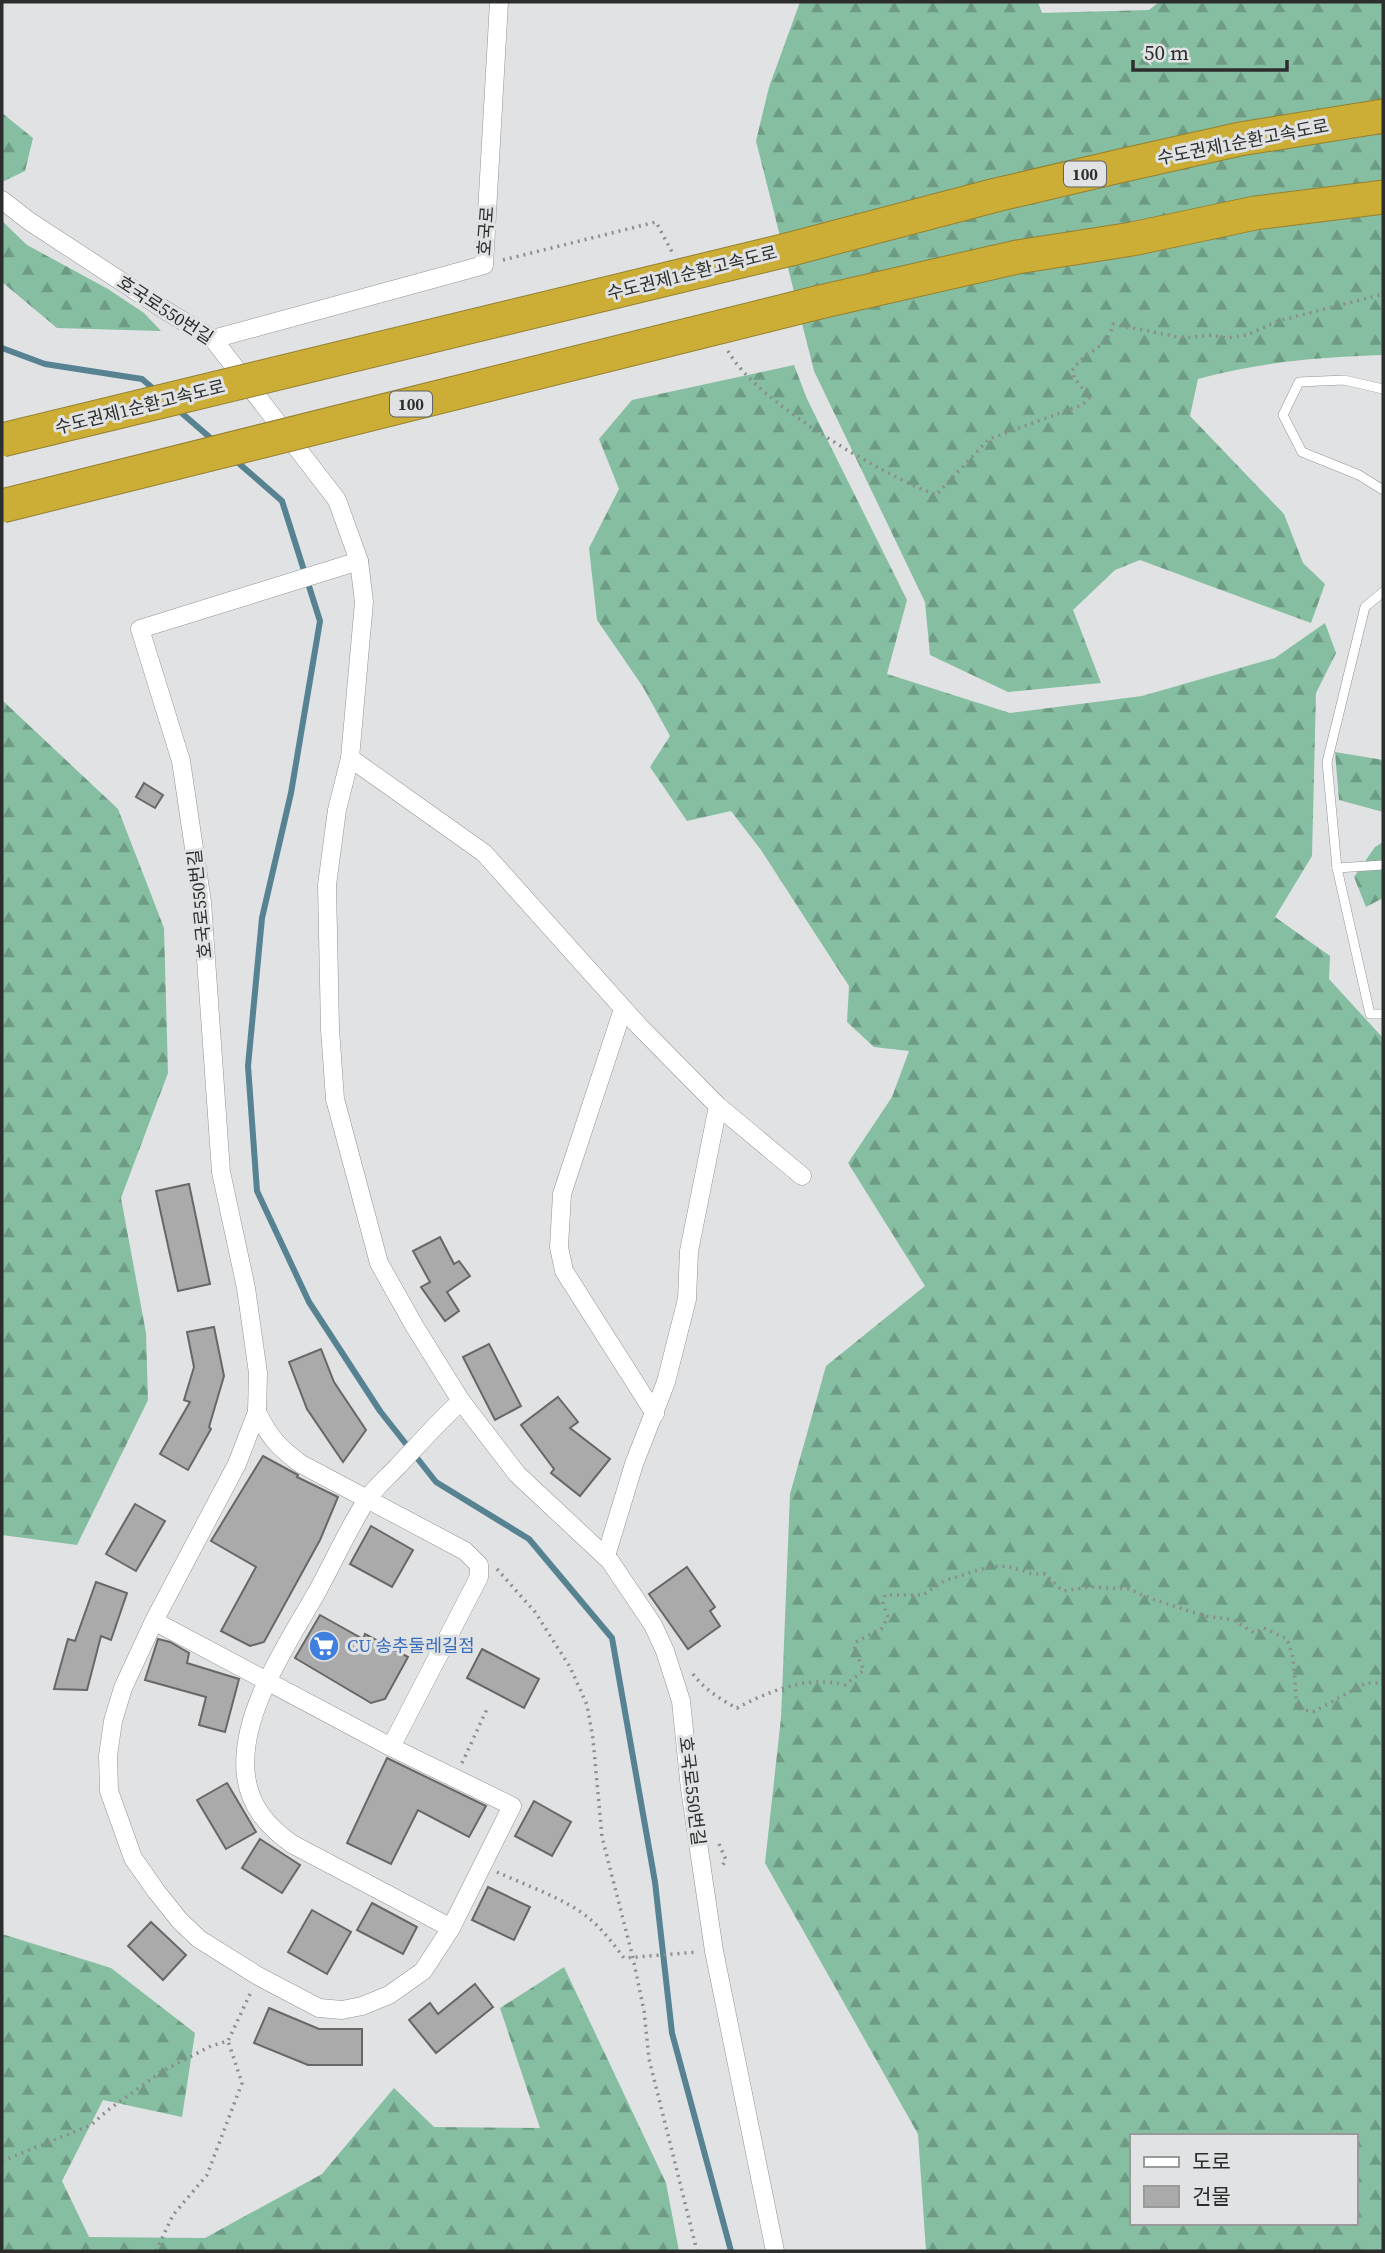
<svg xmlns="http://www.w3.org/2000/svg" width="1385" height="2253" viewBox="0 0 1385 2253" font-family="'Source Serif 4','Noto Sans KR',serif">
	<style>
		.forest { fill: url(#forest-firs); fill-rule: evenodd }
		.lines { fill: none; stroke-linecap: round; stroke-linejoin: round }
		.stream { stroke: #568291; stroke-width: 6 }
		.building { fill: #abaaab; stroke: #686768; stroke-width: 2 }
		.lane-casing { stroke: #939495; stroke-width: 10 }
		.street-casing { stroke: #939495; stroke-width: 19 }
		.highway-casing { stroke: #948032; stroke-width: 35 }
		.path { stroke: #8c8d8e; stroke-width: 3.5; stroke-dasharray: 2 5; stroke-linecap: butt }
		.lane { stroke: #fff; stroke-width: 9 }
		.street { stroke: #fff; stroke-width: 18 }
		.highway { stroke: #ccad35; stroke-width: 33 }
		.highway-bridge-casing { stroke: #948032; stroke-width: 35; stroke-linecap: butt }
		.highway-bridge { stroke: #ccad35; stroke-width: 33 }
		.labels { text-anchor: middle; stroke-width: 6; stroke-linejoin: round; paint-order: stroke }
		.shield { fill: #e0e2e3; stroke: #626364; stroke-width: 2 }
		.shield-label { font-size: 16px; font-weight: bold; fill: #2c2d2d }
		.street-label { font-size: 18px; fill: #2c2d2d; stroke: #e0e2e3 }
		.shop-label { font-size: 18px; fill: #366cbe; stroke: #e0e2e3; text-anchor: start }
	</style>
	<defs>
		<pattern id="forest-firs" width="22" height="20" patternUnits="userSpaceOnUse" patternTransform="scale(1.75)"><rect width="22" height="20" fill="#86bea2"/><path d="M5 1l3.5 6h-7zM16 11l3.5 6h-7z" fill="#6e9b84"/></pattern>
	</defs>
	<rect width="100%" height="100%" fill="#e0e2e3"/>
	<g class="forest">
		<path d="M800,2H1038L1042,13L1149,10L1159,2H1383V355C1320,357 1259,362 1198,379L1190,416L1284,514L1303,563L1325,584L1311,623L1140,560L1115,570L1073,610L1101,683L1008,692L930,655L925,602L814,371L756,141L769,87Z"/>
		<polygon points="2,113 33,138 25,171 2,182"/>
		<polygon points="2,221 27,245 108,289 144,313 161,331 57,328 2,282"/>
		<path d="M794,365L807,399L907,600L887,674L1010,713L1142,696L1275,658L1325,623L1336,653L1316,693L1312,856L1275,917L1330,956L1329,979L1383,1038V2251H926L918,2134L765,1863L781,1718L790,1494L826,1366L925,1286L848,1163L892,1097L909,1051L874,1047L847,1022L849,986L761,850L731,811L687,821L650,767L670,736L643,687L597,620L589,548L619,489L599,439L632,400ZM1131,2136H1355V2223H1131Z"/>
		<polygon points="2,700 118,809 164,928 168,1073 121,1198 146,1333 148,1400 77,1545 2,1535"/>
		<polygon points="1335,752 1383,760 1383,812 1339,800"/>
		<polygon points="1383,842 1383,898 1366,907 1354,877 1375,847"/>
		<polygon points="2,1934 111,1968 195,2033 182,2117 103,2100 62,2181 89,2237 205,2238 322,2174 394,2088 434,2127 540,2128 500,2008 564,1967 666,2183 679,2251 2,2251"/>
	</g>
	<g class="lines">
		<g class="stream">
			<polyline points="2,348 45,364 142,379 156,391"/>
			<polyline points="177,409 214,441"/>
			<polyline points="235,460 282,501 320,621 291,793 262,918 248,1066 257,1191 309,1302 380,1411 436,1482 529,1539 612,1638 655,1882 672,2033 731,2251"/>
		</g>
	</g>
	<g class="building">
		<polygon points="144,783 163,795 155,808 136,797"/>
		<polygon points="189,1184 210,1284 178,1291 156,1191"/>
		<polygon points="440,1237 454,1264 459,1261 470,1276 447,1292 459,1311 445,1321 421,1287 430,1282 413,1251"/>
		<polygon points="214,1327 224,1376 209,1427 211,1429 188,1470 160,1454 190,1402 184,1400 194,1367 187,1332"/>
		<polygon points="489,1344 521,1406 495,1420 463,1357"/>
		<polygon points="321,1349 334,1382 366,1430 343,1462 307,1409 289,1362"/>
		<polygon points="558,1397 578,1422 570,1428 610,1459 580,1496 551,1473 554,1469 521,1425"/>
		<polygon points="263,1456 298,1475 297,1477 338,1497 320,1540 264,1642 250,1646 221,1631 256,1567 211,1541"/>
		<polygon points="135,1504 165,1521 136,1571 106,1554"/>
		<polygon points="371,1526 413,1550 392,1587 350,1564"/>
		<polygon points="687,1567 715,1607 710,1611 720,1626 688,1649 649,1594"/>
		<polygon points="96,1582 127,1593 111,1640 101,1636 87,1690 54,1689 68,1639 75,1641"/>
		<polygon points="320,1615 363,1639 365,1634 408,1657 385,1699 371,1703 295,1658"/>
		<polygon points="158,1639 170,1642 189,1653 187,1663 239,1679 225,1732 199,1725 206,1697 145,1680"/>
		<polygon points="482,1649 539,1679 524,1708 467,1678"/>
		<polygon points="387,1758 486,1806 469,1837 418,1810 391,1864 347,1843"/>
		<polygon points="227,1783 256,1832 226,1849 197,1800"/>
		<polygon points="534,1801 571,1822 552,1856 515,1836"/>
		<polygon points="260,1839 300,1865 282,1893 242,1868"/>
		<polygon points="488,1887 530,1907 514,1940 472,1920"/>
		<polygon points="372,1903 417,1927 403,1954 357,1930"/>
		<polygon points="312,1910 351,1932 327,1974 288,1952"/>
		<polygon points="151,1922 186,1955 163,1980 128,1946"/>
		<polygon points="475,1984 493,2007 436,2053 409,2020 430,2003 438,2014"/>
		<polygon points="269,2008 319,2029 362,2029 362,2065 308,2065 254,2043"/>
	</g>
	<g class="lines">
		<g class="lane-casing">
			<g id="lane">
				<polyline points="1383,389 1344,380 1299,382 1283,415 1302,452 1359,475 1383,490"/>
				<polyline points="1383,592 1365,607 1327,762 1337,868 1383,865"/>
				<polyline points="1337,868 1370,1014 1383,1014"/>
			</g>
		</g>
		<g class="street-casing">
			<g id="street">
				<polyline points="2,200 29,221 168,312 213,339 337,500 359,561 364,602 350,758 337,810 327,885 330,1029 335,1099 379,1263 415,1327 461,1401 517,1474 610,1561 653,1625 665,1651 681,1701 690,1789 714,1951 775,2251"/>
				<polyline points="213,339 484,265 499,2"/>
				<polyline points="350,758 484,853 639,1026 718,1106 802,1176"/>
				<polyline points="623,1009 562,1194 559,1247 564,1271 655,1414"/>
				<polyline points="257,1412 258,1373 246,1288 221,1172 202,902 181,761 140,629 359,561"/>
				<polyline points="606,1556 634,1464 666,1382 687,1299 689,1251 718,1106"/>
				<path d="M154,1621L391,1747L512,1806L451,1928L423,1971L389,1995L362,2006L342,2010L319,2008L258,1976L199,1939L180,1921L156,1891L133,1858L109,1791L108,1756L113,1721L123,1688L154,1621L237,1464L257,1412C269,1437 279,1448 301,1464L465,1551L479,1565V1577L391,1747"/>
				<path d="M451,1928L292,1844C268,1827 250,1807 246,1776C238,1714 289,1642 318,1590C334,1561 348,1529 366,1501C374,1488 388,1477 398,1466C419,1444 439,1421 461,1401"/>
			</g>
		</g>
		<g class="highway-casing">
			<g id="highway">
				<polyline points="791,249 996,195 1120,166 1240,139 1383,116"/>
				<polyline points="820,302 1017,257 1132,239 1255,213 1383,197"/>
			</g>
		</g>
		<g class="path">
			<polyline points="503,260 656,222 672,252"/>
			<path d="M728,351C756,402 881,474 936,495L989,439L1082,405L1090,397L1074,378L1072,371C1083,351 1108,350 1113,324L1183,338L1212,335L1226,338L1247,335L1278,321L1383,294"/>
			<polyline points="497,1569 535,1612 570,1667 587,1705 593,1739 602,1837 633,1958 644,2011 649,2059 697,2251"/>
			<path d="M693,1674C704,1689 721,1700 737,1708C769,1691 809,1675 845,1685L864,1670L854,1650L856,1642L881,1629L888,1617L883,1604L885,1595H923L944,1581L988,1567L1007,1566L1033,1574H1045L1063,1591L1091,1587L1129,1589L1152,1599L1205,1616L1234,1620L1254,1633L1264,1628L1287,1639L1293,1657L1297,1708L1313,1712L1366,1683H1383"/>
			<polyline points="462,1763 487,1709"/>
			<polyline points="719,1844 726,1860 721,1868"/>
			<path d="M497,1872C525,1885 569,1900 591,1920C604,1931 614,1945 624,1958L698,1952"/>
			<polyline points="2,2161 91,2125 108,2110 161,2072 211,2046 228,2041 251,1992"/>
			<polyline points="156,2251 173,2215 207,2175 242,2083 228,2041"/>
		</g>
		<use href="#lane" class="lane"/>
		<use href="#street" class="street"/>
		<use href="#highway" class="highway"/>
		<g class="highway-bridge-casing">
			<g id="highway-bridge">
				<polyline points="2,440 791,249"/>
				<polyline points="2,506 820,302"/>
			</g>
		</g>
		<use href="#highway-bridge" class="highway-bridge"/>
	</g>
	<defs>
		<g id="supermarket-disc" transform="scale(1.575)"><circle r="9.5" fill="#3f7fe0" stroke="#e0e2e3"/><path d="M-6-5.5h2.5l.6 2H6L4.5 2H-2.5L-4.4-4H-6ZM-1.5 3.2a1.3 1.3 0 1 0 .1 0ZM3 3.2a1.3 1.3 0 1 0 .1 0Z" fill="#fff"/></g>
	</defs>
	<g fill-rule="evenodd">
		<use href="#supermarket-disc" x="324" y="1646"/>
	</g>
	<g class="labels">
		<g class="shield">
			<rect x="1064" y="161.5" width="42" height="25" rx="5"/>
			<rect x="390" y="391.5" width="42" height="25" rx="5"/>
		</g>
		<g class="shield-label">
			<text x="1085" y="180">100</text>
			<text x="411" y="410">100</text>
		</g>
		<g class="street-label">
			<text transform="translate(1243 142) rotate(-11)" y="6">수도권제1순환고속도로</text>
			<text transform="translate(486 231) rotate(-86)" y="6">호국로</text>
			<text transform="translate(692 273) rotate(-14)" y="6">수도권제1순환고속도로</text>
			<text transform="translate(165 310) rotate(33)" y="6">호국로550번길</text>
			<text transform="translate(140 407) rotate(-14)" y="6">수도권제1순환고속도로</text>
			<text transform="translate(200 904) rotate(-96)" y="6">호국로550번길</text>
			<text transform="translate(692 1791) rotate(83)" y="6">호국로550번길</text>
		</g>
		<g class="shop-label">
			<text x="347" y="1652">CU 송추둘레길점</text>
		</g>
	</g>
	<rect width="1385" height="2253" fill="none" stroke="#2c2d2d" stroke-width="7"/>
	<rect x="1130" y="2134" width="228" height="91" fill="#e0e2e3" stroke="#989a9a" stroke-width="2"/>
	<rect x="1144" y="2157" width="35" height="10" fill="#ffffff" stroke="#989a9a" stroke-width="2"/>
	<text x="1192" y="2169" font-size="21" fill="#2c2d2d">도로</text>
	<rect x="1144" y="2186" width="35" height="21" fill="#abaaab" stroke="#989a9a" stroke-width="2"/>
	<text x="1192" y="2204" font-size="21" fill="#2c2d2d">건물</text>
	<path d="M1133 60v10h154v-10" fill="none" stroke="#2c2d2d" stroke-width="3.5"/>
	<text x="1144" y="60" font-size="21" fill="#2c2d2d" stroke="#e0e2e3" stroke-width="5" paint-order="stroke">50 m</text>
</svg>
